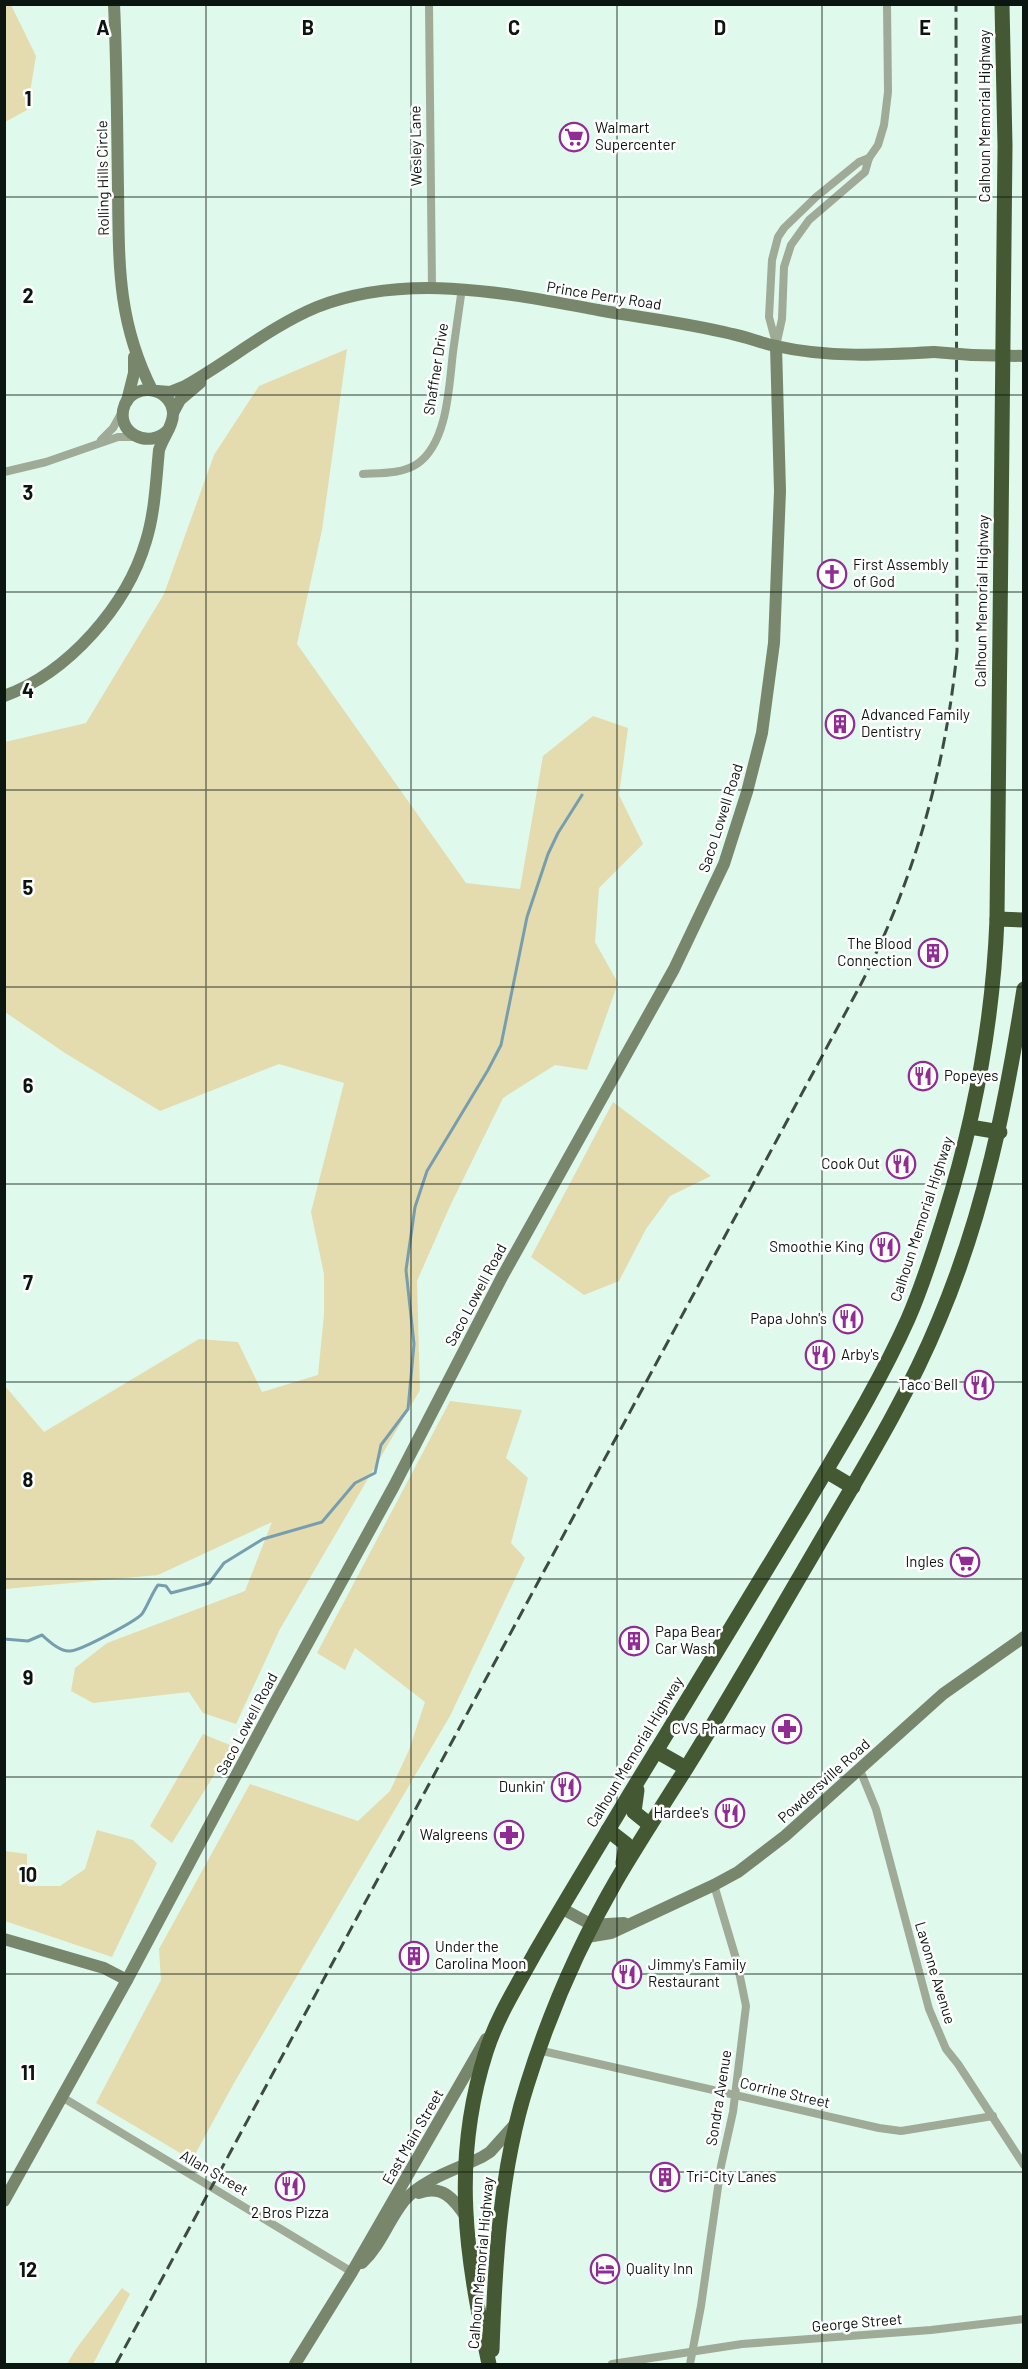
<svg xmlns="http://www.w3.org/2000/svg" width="1028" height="2369" viewBox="0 0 1028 2369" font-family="Barlow,sans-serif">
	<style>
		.green { fill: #e4dcae }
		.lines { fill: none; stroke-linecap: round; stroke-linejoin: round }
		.stream { stroke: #779eae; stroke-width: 3 }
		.street { stroke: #9faa97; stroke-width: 8 }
		.secondary { stroke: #78876c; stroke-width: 12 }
		.highway { stroke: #445933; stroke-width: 15 }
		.rail { stroke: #3e4b45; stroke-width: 3; stroke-dasharray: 12 6; stroke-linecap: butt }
		.secondary-bridge { stroke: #78876c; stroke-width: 12 }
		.grid { fill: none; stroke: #0c1611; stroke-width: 1.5; stroke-opacity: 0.55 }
		.labels { text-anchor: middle; stroke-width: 5; stroke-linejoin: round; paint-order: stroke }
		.street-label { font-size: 15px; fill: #0c1611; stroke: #fff }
		.poi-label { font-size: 15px; fill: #0c1611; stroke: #fff; text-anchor: start }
		.grid-label { font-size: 20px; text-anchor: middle; font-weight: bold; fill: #0c1611; stroke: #fff; stroke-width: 5; stroke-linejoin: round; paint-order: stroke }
	</style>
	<rect width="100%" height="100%" fill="#dff9ec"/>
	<g class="green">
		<polygon points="5,4 11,5 36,56 27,110 5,122"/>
		<polygon points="347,349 322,530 297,644 466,883 520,889 543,756 593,716 628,728 619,795 643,844 599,888 595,942 618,983 587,1070 555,1065 503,1098 450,1206 417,1281 420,1390 280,1629 236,1724 203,1713 189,1692 93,1703 71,1691 75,1668 107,1643 245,1591 272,1522 158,1575 5,1589 5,1386 44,1432 199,1339 238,1342 262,1392 318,1375 324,1315 324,1274 311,1212 344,1083 279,1064 160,1111 65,1053 5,1012 5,742 86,723 164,594 214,455 259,386"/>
		<polygon points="613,1102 711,1176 670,1196 646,1229 619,1281 584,1295 531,1257"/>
		<polygon points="450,1401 522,1410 506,1458 528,1478 511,1543 525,1558 450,1716 234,2083 192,2160 96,2103 161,1980 159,1949 250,1784 358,1821 390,1791 409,1750 425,1702 355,1648 345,1670 317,1653"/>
		<polygon points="203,1734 232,1746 172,1843 150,1826"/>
		<polygon points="97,1830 133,1840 157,1863 112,1957 5,1921 5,1851 27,1854 27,1886 60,1886 85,1869"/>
		<polygon points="122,2288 130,2294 93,2364 67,2364 76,2349"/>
	</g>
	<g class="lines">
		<path class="stream" d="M4,1639L28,1641L42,1635C49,1641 60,1652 70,1651C80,1651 136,1621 142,1614C147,1607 152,1593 158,1585L166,1586L171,1593L209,1583L224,1563L263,1539L322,1522L355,1483L375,1473L381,1445L408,1409L414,1344L406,1270L415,1207L427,1171L488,1070L501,1045L527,917L548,854L558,833L582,795"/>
		<g class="street">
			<polyline points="429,4 432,288"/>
			<polyline points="776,343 769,317 772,260 778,237 784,228 816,197 859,162 869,158"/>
			<polyline points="776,346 782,319 784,267 791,245 809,220 865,172 869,158 878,145 884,125 888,92 887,4"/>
			<polyline points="101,440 113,428 122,412"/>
			<polyline points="4,472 46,462 118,437 136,437"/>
			<path d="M363,474C380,473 402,474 417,464C448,443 449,385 453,352C456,331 459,309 462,288"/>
			<polyline points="860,1770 876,1809 929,2009 946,2049 958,2064 1024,2165"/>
			<polyline points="538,2050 879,2128 901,2131 993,2116"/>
			<polyline points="62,2097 352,2272"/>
			<polyline points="612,2364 742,2344 931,2330 1024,2319"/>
			<polyline points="690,2364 701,2306 721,2166 733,2112 746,2006 737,1962 714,1885"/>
		</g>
		<g class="secondary">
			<path d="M114,4C117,66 117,127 118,188C119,263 117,321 152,390"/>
			<polyline points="972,355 1024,356"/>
			<path d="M157,391L170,392L185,386C228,362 271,326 317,307C407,272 507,293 598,310C643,318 688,323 732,334C747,337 761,343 776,346C828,358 881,355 934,352"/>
			<polyline points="127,401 134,373 134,357"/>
			<polyline points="173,413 180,400 200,383"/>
			<path d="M4,696C68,673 127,606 146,541C155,512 156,480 159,450C163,437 174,425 173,412C170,387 135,382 125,404C113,433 150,451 169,429"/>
			<polyline points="561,1908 592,1925 624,1923"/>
			<polyline points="587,1937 611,1933 714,1885 738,1872 785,1836 943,1694 1024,1637"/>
			<polyline points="4,1939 104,1968 127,1980"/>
			<path d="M419,2193C442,2184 454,2199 466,2217"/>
			<polyline points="4,2201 127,1980 271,1710 394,1486 502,1277 674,969 724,864 747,792 762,733 774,643 780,491 776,346"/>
			<path d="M362,2263C381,2245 388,2221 404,2201C422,2179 458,2169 482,2157L490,2152L516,2123"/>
			<polyline points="295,2364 352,2272 486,2039"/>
		</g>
		<g class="highway">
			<polyline points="997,919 1024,920"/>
			<polyline points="970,1127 1000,1132"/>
			<polyline points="826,1471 853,1487"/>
			<polyline points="656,1751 686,1768"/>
			<polyline points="637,1790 634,1812 650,1825"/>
			<polyline points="608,1830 626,1844 623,1863"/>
			<path d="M492,2350C495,2261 500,2170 527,2085C549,2014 579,1945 616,1881C639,1842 663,1805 687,1767C735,1689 781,1609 827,1530C867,1462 909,1393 939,1320C984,1214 1006,1103 1024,989"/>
			<path d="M489,2364C466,2255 451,2162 486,2052C497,2017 517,1986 535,1953C565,1901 597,1849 628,1797C687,1700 747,1603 805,1506C841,1445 879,1384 908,1319C923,1285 934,1249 945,1214C975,1118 993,1020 997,919L1005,146L1002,4"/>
		</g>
		<path class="rail" d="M116,2364L861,984C914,881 946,766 957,651L956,4"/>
		<polyline class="secondary-bridge" points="934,352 972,355"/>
	</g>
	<path class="grid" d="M206,4V2364M411,4V2364M617,4V2364M822,4V2364M4,197H1024M4,395H1024M4,592H1024M4,790H1024M4,987H1024M4,1184H1024M4,1382H1024M4,1579H1024M4,1777H1024M4,1974H1024M4,2172H1024"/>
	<defs>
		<g id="supermarket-ring" transform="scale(1.5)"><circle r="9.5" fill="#fff" stroke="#902c93" stroke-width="1.5"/><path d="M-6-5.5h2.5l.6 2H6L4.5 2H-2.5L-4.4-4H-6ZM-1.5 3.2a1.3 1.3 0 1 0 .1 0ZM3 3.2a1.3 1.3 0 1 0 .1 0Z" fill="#902c93"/></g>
		<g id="church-ring" transform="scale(1.5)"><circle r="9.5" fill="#fff" stroke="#902c93" stroke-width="1.5"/><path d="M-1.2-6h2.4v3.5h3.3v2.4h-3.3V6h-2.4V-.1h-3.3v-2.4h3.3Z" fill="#902c93"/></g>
		<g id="building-ring" transform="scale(1.5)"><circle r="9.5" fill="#fff" stroke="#902c93" stroke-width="1.5"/><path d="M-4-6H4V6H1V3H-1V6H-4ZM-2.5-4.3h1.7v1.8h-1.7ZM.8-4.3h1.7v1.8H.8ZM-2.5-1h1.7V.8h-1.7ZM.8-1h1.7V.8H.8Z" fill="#902c93"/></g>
		<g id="restaurant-ring" transform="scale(1.5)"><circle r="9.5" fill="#fff" stroke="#902c93" stroke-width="1.5"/><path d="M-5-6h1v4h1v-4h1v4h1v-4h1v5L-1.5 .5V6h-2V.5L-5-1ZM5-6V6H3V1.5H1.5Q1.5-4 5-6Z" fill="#902c93"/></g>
		<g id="pharmacy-ring" transform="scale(1.5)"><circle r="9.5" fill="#fff" stroke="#902c93" stroke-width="1.5"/><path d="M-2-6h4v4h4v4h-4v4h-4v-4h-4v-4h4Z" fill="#902c93"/></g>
		<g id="hotel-ring" transform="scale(1.5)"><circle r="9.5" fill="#fff" stroke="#902c93" stroke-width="1.5"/><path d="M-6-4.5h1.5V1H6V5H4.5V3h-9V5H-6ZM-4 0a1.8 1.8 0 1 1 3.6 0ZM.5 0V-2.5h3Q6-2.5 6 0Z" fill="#902c93"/></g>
	</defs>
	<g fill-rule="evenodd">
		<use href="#supermarket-ring" x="574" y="137"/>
		<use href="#church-ring" x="832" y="574"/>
		<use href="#building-ring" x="840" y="724"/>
		<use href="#building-ring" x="933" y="953"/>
		<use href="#restaurant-ring" x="923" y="1076"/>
		<use href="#restaurant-ring" x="901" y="1164"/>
		<use href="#restaurant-ring" x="885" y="1247"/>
		<use href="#restaurant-ring" x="848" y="1319"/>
		<use href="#restaurant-ring" x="820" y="1355"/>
		<use href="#restaurant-ring" x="979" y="1385"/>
		<use href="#supermarket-ring" x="965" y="1562"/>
		<use href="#building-ring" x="634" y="1641"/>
		<use href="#pharmacy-ring" x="787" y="1729"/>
		<use href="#restaurant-ring" x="566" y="1787"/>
		<use href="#restaurant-ring" x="730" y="1813"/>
		<use href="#pharmacy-ring" x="509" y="1835"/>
		<use href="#building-ring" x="414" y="1956"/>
		<use href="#restaurant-ring" x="627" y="1974"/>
		<use href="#building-ring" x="665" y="2177"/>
		<use href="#restaurant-ring" x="290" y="2186"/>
		<use href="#hotel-ring" x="605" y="2269"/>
	</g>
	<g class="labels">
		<g class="street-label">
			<text transform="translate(985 116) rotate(-90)" y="5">Calhoun Memorial Highway</text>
			<text transform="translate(416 146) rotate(-91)" y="5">Wesley Lane</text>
			<text transform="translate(103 178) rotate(-91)" y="5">Rolling Hills Circle</text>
			<text transform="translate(604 296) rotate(9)" y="5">Prince Perry Road</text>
			<text transform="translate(436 369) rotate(-81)" y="5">Shaffner Drive</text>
			<text transform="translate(982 601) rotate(-89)" y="5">Calhoun Memorial Highway</text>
			<text transform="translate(721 818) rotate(-72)" y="5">Saco Lowell Road</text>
			<text transform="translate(922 1219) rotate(-72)" y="5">Calhoun Memorial Highway</text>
			<text transform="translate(476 1295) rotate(-62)" y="5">Saco Lowell Road</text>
			<text transform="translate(247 1724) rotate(-62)" y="5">Saco Lowell Road</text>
			<text transform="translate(635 1752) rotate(-59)" y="5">Calhoun Memorial Highway</text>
			<text transform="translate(824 1781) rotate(-42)" y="5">Powdersville Road</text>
			<text transform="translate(935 1973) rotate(73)" y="5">Lavonne Avenue</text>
			<text transform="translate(785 2093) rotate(13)" y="5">Corrine Street</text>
			<text transform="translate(719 2098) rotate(-81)" y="5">Sondra Avenue</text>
			<text transform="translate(413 2137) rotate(-60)" y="5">East Main Street</text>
			<text transform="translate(214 2173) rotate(30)" y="5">Allan Street</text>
			<text transform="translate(481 2263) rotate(-85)" y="5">Calhoun Memorial Highway</text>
			<text transform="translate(857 2323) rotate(-5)" y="5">George Street</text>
		</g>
		<g class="poi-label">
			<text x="595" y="133">Walmart<tspan x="595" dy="17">Supercenter</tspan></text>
			<text x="853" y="570">First Assembly<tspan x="853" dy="17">of God</tspan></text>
			<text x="861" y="720">Advanced Family<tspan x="861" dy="17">Dentistry</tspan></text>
			<text x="912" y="949" text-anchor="end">The Blood<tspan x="912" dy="17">Connection</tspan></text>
			<text x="944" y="1081">Popeyes</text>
			<text x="880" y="1169" text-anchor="end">Cook Out</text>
			<text x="864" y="1252" text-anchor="end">Smoothie King</text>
			<text x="827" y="1324" text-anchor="end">Papa John's</text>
			<text x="841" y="1360">Arby's</text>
			<text x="958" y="1390" text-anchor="end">Taco Bell</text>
			<text x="944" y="1567" text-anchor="end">Ingles</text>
			<text x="655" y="1637">Papa Bear<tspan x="655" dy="17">Car Wash</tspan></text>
			<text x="766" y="1734" text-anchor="end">CVS Pharmacy</text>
			<text x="545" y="1792" text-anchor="end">Dunkin'</text>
			<text x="709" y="1818" text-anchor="end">Hardee's</text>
			<text x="488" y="1840" text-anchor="end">Walgreens</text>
			<text x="435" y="1952">Under the<tspan x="435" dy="17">Carolina Moon</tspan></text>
			<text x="648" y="1970">Jimmy's Family<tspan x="648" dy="17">Restaurant</tspan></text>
			<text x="686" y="2182">Tri-City Lanes</text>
			<text x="290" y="2218" text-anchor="middle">2 Bros Pizza</text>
			<text x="626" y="2274">Quality Inn</text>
		</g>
	</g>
	<g class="grid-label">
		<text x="103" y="35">A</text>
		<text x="308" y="35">B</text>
		<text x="514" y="35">C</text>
		<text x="720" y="35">D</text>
		<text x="925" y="35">E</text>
		<text x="28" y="106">1</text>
		<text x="28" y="303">2</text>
		<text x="28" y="500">3</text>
		<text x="28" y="698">4</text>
		<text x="28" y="895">5</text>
		<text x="28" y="1093">6</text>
		<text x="28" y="1290">7</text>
		<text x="28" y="1487">8</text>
		<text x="28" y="1685">9</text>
		<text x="28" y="1882">10</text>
		<text x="28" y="2080">11</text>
		<text x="28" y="2277">12</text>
	</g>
	<rect width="1028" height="2369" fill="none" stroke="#0c1611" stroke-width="12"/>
</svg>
